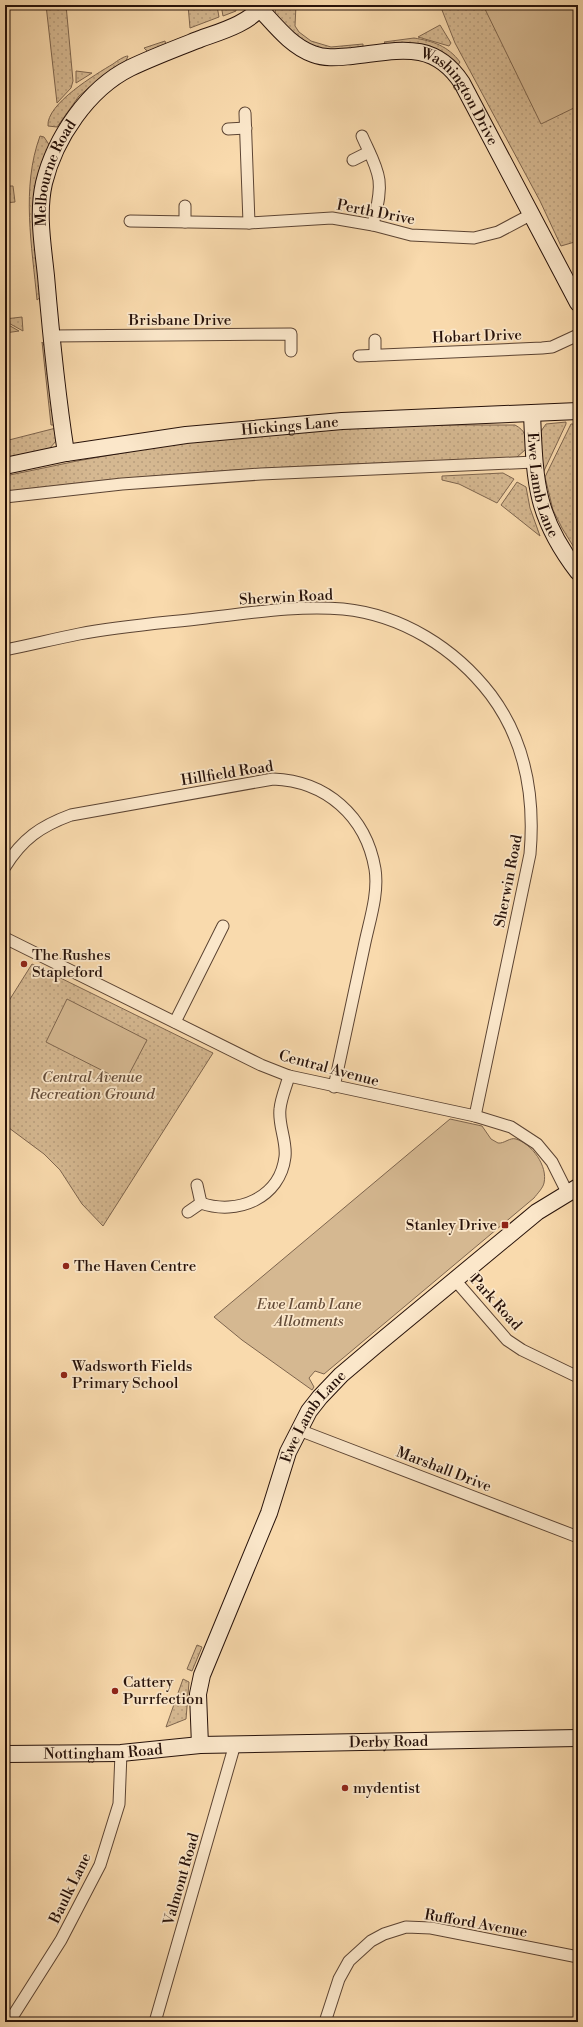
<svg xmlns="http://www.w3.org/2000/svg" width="583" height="2027" viewBox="0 0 583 2027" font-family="'Libre Bodoni',serif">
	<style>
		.grass { fill: url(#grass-dots); stroke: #7e654e }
		.garden { fill: #d5b891; stroke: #7e654e }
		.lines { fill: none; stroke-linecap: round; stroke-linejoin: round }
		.street-casing { stroke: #5c4433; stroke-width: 13 }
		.secondary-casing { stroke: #27120a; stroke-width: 18 }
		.street { stroke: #fbe7ca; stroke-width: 11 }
		.secondary { stroke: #fbe7ca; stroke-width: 16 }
		.poi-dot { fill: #8f2418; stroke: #fbe7ca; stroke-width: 1.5 }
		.labels { text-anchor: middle; stroke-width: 3.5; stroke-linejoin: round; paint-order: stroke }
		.street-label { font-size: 15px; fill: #27120a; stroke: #fbe7ca }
		.poi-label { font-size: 15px; fill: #27120a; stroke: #fbe7ca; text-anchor: start }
		.park-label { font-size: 15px; font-style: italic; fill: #644c39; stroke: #fbe7ca }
	</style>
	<defs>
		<pattern id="grass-dots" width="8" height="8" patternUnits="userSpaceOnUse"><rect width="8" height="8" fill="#d5b891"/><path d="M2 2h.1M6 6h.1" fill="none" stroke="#b79d7c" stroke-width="1.8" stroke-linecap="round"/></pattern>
	</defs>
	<rect width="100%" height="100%" fill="#f9daad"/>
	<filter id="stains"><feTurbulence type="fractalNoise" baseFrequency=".005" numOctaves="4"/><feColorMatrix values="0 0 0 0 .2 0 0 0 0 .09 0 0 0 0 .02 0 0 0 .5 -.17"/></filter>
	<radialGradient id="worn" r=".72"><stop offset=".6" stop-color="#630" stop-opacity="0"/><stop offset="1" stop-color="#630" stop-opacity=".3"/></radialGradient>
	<g class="grass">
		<polygon points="46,5 66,5 73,81 71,88 57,103"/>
		<polygon points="188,5 198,5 199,8 217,6 219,17 190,28"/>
		<polygon points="221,5 235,5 236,11 223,16"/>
		<path d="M276,5H296L295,26L299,32L311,41L331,47L363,44V46L359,49C348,49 336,51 324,50C307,49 284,27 275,14Z"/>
		<polygon points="440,5 578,5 578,241 561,246 540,201 455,43"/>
		<polygon points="440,25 451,43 449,46 418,37"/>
		<path d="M414,38C433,41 448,46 460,62L458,65L444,54L386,44L384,42Z"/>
		<polygon points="165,41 166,45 149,53 144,48"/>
		<path d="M128,56L126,61L107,73L79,96L57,127L48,126C46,104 96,74 113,64C117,61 124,56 128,56Z"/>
		<polygon points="76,71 92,73 76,83"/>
		<path d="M40,136L44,137L50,146L42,296L37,300C32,246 21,188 40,136Z"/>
		<polygon points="5,186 13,186 15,202 5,203"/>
		<polygon points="22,317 23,331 5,321 5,319"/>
		<polygon points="5,323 19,331 5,333"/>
		<polygon points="42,342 45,347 55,425 51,425"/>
		<polygon points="566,422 566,424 543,473 539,434 546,424"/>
		<polygon points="571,424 573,424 578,449 578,554 562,528 553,510 545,477"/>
		<path d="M432,425H515C526,431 526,436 526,449L516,458C345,464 174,469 5,492V476L77,461L184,442L361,427Z"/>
		<polygon points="56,428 57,440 49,449 5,458 5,441"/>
		<polygon points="503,473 514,479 497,503 459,484 442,480 442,476"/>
		<polygon points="517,482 526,487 530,508 540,536 501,505"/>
		<polygon points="32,964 213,1053 103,1226 82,1204 60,1170 44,1154 5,1125 5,1007"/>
		<polygon points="197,1645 202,1647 192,1671 187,1669"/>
		<polygon points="183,1679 189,1682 186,1719 166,1727"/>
	</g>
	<g class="garden">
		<polygon points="483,5 575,5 578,11 578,106 541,124"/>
		<polygon points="67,999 147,1040 125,1082 46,1042"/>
		<path d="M450,1119L482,1126L491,1139L498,1143C504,1144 510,1137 516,1139C532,1144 548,1166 544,1183C543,1188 537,1194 534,1198L324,1374L315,1371L309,1378L314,1387L312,1390L242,1340L214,1317Z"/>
	</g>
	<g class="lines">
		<g class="street-casing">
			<g id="street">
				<polyline points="245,113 249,223"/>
				<polyline points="228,129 246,128"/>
				<path d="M362,136C368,150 377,165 379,180C381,195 376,210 373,225"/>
				<polyline points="353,160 369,152"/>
				<polyline points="185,206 185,222"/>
				<polyline points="130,221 249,223 332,218 373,225 411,235 474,238 498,232 532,214"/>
				<polyline points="52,336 291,334 291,351"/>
				<polyline points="375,340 375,355"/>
				<polyline points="359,356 542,348 552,347 578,335"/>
				<polyline points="5,497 122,484 261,474 534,462"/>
				<path d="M5,650C30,645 54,639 79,634C121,626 163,623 206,618C251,613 297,605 343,609C402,615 455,648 491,695C526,742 535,797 530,854L475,1116"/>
				<path d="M5,867C22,839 41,826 71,815L273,779C326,781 366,816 375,869C379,894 369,922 364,947C354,993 344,1040 334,1087"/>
				<polyline points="5,938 261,1065 289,1076 475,1116 511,1127 537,1144 552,1162 567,1192"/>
				<polyline points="175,1022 223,926"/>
				<polyline points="197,1185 201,1203"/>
				<path d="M188,1212L201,1203C237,1216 280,1198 285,1157C287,1141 278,1125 280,1109C281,1098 286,1087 289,1076"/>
				<polyline points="455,1280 507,1340 522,1350 578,1377"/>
				<polyline points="299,1430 578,1537"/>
				<polyline points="9,2022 61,1940 100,1865 119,1804 121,1753"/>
				<polyline points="155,2022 235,1744"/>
				<polyline points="325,2022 339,1979 349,1961 371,1941 384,1934 406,1927 431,1928 578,1957"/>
			</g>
		</g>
		<g class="secondary-casing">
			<g id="secondary">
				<path id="s1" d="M260,9C276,26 291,46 313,54C326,59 339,57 352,56C397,51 433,39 462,83L578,303"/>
				<path id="s2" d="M532,414C535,482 535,516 578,572"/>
				<path id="s3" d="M66,453C57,395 51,335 46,276C43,246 37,214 44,183C55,138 88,89 130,68C153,57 177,48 200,39C222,31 248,24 263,5"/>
				<path id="s4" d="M5,466L66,453L186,435L342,421L578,411"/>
				<path id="s5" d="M200,1745L198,1694L202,1675L269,1513L288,1452L309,1411L320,1397L341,1375L374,1347L537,1212L578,1187"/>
				<path id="s6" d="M5,1754L121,1753L200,1745L578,1738"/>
			</g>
		</g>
		<use href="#street" class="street"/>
		<use href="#secondary" class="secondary"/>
	</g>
	<g class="poi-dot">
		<circle cx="24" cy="964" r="4"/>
		<rect x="501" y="1221" width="8" height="8" rx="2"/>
		<circle cx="66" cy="1266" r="4"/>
		<circle cx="64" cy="1375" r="4"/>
		<circle cx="115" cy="1691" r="4"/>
		<circle cx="345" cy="1788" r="4"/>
	</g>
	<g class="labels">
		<g class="street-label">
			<text dy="5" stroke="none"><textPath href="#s1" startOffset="240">Washington Drive</textPath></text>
			<text dy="5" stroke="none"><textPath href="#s3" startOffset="284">Melbourne Road</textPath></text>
			<text transform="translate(376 212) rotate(11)" y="5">Perth Drive</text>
			<text x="180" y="325">Brisbane Drive</text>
			<text transform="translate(477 336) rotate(-2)" y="5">Hobart Drive</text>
			<text dy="5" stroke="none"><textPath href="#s4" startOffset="288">Hickings Lane</textPath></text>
			<text dy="5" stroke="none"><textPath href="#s2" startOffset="72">Ewe Lamb Lane</textPath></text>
			<text transform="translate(286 597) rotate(-3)" y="5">Sherwin Road</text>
			<text transform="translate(227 773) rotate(-9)" y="5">Hillfield Road</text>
			<text transform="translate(508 881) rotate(-79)" y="5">Sherwin Road</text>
			<text transform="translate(329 1068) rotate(15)" y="5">Central Avenue</text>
			<text transform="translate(496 1302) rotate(48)" y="5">Park Road</text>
			<text dy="5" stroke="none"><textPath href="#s5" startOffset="353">Ewe Lamb Lane</textPath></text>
			<text transform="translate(444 1469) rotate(21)" y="5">Marshall Drive</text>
			<text dy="5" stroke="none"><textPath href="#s6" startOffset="384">Derby Road</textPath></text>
			<text dy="5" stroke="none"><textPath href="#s6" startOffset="98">Nottingham Road</textPath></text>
			<text transform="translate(181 1879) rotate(-74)" y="5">Valmont Road</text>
			<text transform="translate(70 1888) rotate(-64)" y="5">Baulk Lane</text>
			<text transform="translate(476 1923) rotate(10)" y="5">Rufford Avenue</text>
		</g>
		<g class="poi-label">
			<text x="32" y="960">The Rushes<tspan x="32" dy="17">Stapleford</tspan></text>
			<text x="497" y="1230" text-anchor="end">Stanley Drive</text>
			<text x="74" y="1271">The Haven Centre</text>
			<text x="72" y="1371">Wadsworth Fields<tspan x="72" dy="17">Primary School</tspan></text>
			<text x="123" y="1687">Cattery<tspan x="123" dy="17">Purrfection</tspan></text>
			<text x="353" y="1793">mydentist</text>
		</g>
		<g class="park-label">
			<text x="92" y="1082">Central Avenue<tspan x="92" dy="17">Recreation Ground</tspan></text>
			<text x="309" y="1309">Ewe Lamb Lane<tspan x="309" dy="17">Allotments</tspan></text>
		</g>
	</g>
	<rect width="583" height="2027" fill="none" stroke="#f9daad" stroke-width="20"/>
	<rect x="6" y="6" width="571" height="2015" fill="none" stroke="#27120a" stroke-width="2"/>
	<rect x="10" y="10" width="563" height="2007" fill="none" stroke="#27120a"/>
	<rect width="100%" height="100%" filter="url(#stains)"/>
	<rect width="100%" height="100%" fill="url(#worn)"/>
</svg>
